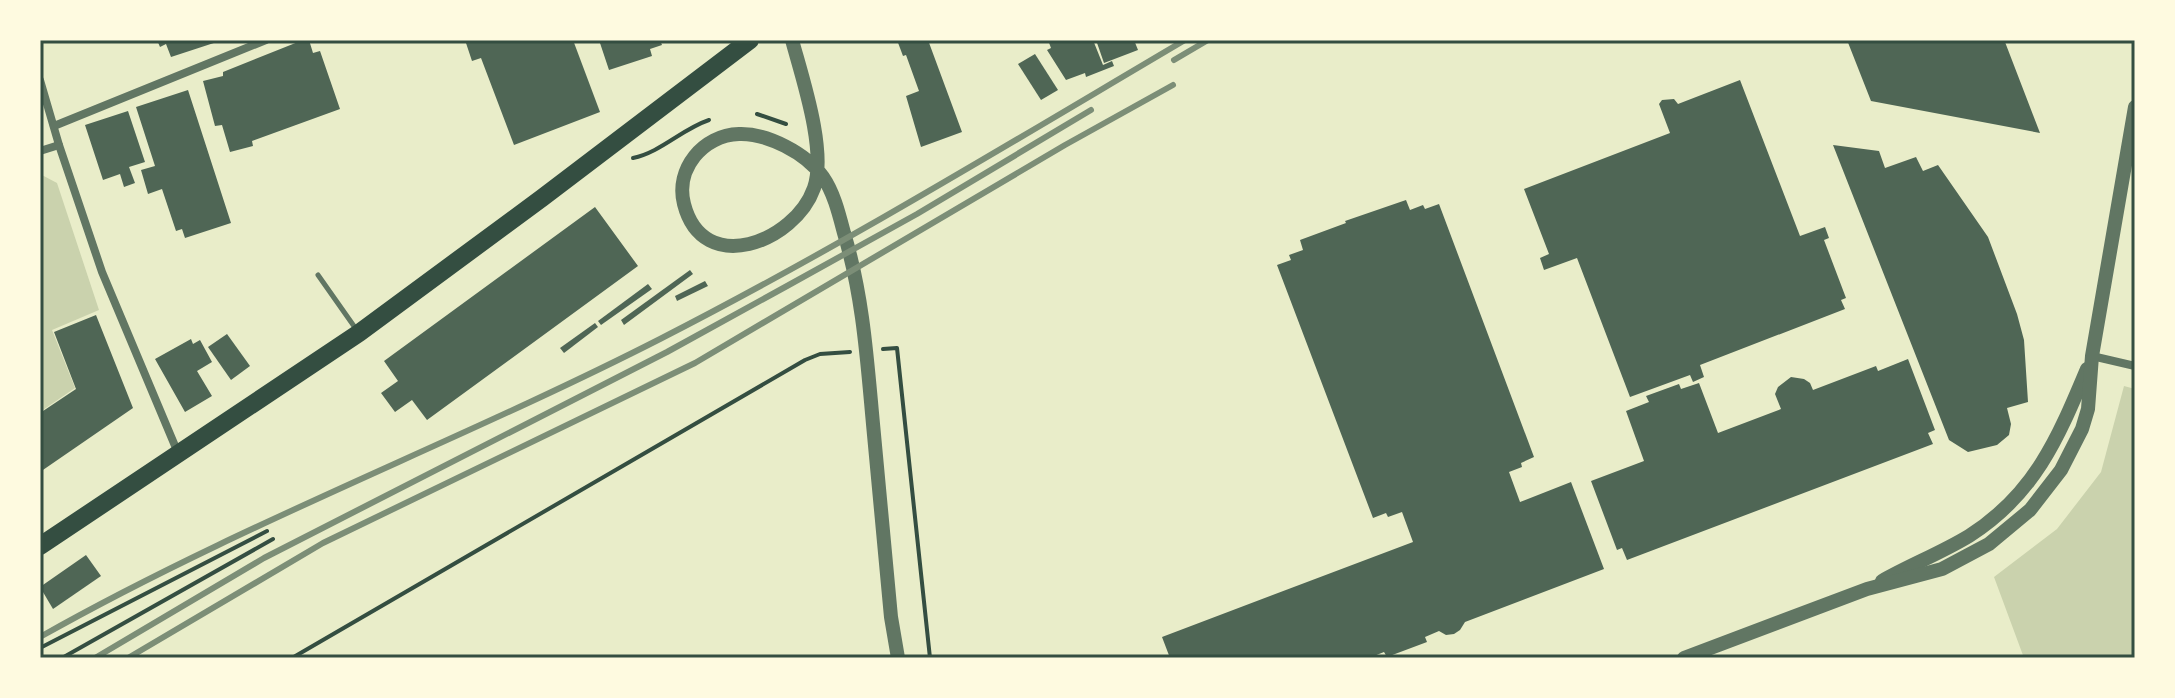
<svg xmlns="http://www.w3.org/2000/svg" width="2175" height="698" viewBox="0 0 2175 698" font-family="Montserrat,sans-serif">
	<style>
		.green { fill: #cad2ad }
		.building { fill: #4f6655 }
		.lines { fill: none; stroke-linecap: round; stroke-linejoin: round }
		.path { stroke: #344e41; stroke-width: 4 }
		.service { stroke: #617663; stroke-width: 5 }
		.minor { stroke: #617663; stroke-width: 8 }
		.tertiary { stroke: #617663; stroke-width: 14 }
		.primary { stroke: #344e41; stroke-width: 18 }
		.rail { stroke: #7c8e77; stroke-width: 6 }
		.neatline { fill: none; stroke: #344e41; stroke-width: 3 }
	</style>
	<rect width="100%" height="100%" fill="#e9edc9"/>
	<g class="green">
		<polygon points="40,174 57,183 99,310 52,330 75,388 40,412"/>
		<polygon points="2124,386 2135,389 2135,658 2024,658 1994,577 2057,529 2101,472"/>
	</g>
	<g class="building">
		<polygon points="157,40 223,40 171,57 166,44 160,47"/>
		<polygon points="303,40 309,40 313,53 320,51 340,109 252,141 253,146 230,152 222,125 215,126 203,81 223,76 223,72"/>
		<polygon points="465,40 573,40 600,112 514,145 481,58 472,61"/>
		<polygon points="599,40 660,40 662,45 650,49 652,56 609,70"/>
		<polygon points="897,40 928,40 962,132 921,147 906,96 919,91 906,55 903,56"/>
		<polygon points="1048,40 1093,40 1103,65 1112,61 1114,66 1086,77 1085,73 1066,80 1047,50 1051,48"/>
		<polygon points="1096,40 1134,40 1138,50 1104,63"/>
		<polygon points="1847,40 2011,40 2005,42 2040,133 1871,101"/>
		<polygon points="1035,54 1058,90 1041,100 1018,64"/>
		<polygon points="1740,80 1800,236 1825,227 1829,238 1824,240 1846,298 1841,300 1845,309 1700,365 1704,377 1693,382 1690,375 1630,397 1577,258 1544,270 1540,258 1549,254 1524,189 1670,133 1659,104 1662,100 1674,99 1678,104"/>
		<polygon points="188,90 231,223 185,238 182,229 176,231 162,189 148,194 141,170 155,166 136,107"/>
		<polygon points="128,111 145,162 129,167 135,183 124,187 120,174 103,180 85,125"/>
		<polygon points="1833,145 1879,151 1885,168 1916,157 1923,171 1938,165 1988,237 2017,314 2024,340 2028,402 2007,408 2011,424 2009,435 1997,445 1968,452 1949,440"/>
		<polygon points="1406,200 1410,210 1423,205 1425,209 1439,204 1534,457 1521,463 1522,467 1509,472 1520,502 1571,482 1604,569 1465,622 1460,630 1454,634 1446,635 1439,631 1425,637 1427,642 1387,657 1384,652 1369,658 1170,658 1162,637 1413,542 1402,512 1388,517 1386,513 1373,518 1277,265 1291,260 1289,255 1303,250 1300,240 1346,223 1345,221"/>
		<polygon points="595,207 638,266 427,420 412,400 395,412 381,393 398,381 384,361"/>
		<polygon points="690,270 693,274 624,325 621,320"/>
		<polygon points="705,281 708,286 677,301 675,296"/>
		<polygon points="648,284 652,289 601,325 598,321"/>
		<polygon points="96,315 133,408 40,472 40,413 76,389 54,332"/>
		<polygon points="595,323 598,327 564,353 560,348"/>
		<polygon points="227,334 250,366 231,380 208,347"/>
		<polygon points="191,339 193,344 200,340 212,362 197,371 212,396 185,412 155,359"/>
		<polygon points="1908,359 1935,430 1928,433 1933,444 1627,560 1622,548 1617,550 1591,481 1644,461 1626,411 1649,402 1646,396 1679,384 1681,389 1699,383 1718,433 1781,409 1775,394 1778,387 1791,377 1804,379 1810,383 1813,390 1876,366 1878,371"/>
		<polygon points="86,555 101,576 53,609 40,587"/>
	</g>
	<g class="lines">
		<g class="path">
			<polyline points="757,114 786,124"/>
			<path d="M633,158C661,152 682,129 709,120"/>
			<polyline points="883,349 897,348 930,658"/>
			<polyline points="40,648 267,531"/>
			<polyline points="62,658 273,539"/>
			<polyline points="292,658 805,360 820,354 850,352"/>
		</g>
		<polyline class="service" points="318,275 356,329"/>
		<g class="minor">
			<polyline points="40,80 59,145 40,151"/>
			<polyline points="54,126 266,40"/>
			<polyline points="59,145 102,272 178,453"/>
			<polyline points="2092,356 2135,366"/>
		</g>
		<g class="tertiary">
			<path d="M792,40C802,77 827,151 814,188C795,242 703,278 684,204C675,169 703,135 739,134C767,133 806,153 823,177C834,193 839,214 844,233C863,296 867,359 873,424C879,488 885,552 891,617L898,658"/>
			<path d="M1882,581C1910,565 1941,553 1969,536C2035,494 2058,438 2087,369"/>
			<polyline points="1684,658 1867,589 1942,569 1989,544 2030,510 2061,470 2082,429 2088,409 2092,356 2135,107"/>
		</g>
		<polyline class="primary" points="40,546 359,333 542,198 750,40"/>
		<g class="rail">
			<polyline points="1174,60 1208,40"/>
			<path d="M40,637C240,524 456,443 660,339C840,247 1012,142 1185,40"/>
			<polyline points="95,658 264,558 667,352 787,286 917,214 1091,110"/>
			<polyline points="128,658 323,543 695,363 1065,145 1173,85"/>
		</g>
	</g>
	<rect width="2175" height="698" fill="none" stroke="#fefae0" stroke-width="84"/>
	<rect x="42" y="42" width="2091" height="614" class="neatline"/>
</svg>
